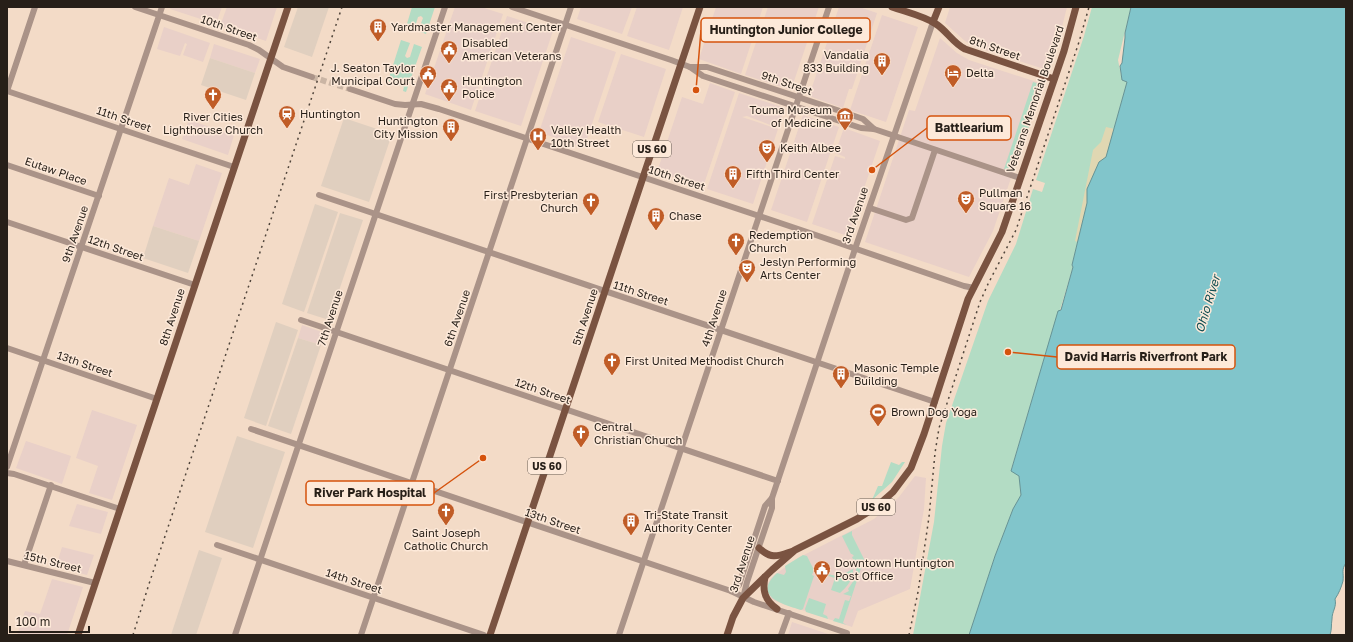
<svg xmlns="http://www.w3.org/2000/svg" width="1353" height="642" viewBox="0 0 1353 642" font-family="'Golos Text',sans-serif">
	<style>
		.commercial { fill: #e9d0c8 }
		.industrial { fill: #e0cfbf }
		.green { fill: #b3dcc4 }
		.sand { fill: #e0d7b2 }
		.water { fill: #81c5cb; stroke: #669395 }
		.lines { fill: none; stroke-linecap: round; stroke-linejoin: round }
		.minor-tunnel { stroke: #cab5a4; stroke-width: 6; stroke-dasharray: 6 3; stroke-linecap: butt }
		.minor { stroke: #aa9388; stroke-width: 6 }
		.major { stroke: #7a5341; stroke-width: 7 }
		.rail { stroke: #50453b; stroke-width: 1.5; stroke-dasharray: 2 4; stroke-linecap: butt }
		.labels { text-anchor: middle; stroke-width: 3; stroke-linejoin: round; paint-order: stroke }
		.shield { fill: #fde9d9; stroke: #675c52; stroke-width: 1 }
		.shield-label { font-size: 10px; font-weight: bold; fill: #271f18 }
		.poi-label { font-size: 11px; fill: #271f18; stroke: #fde9d9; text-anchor: start }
		.street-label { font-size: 11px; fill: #271f18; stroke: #fde9d9 }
		.water-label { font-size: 12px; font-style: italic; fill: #104e52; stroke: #fde9d9 }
		.leader { fill: none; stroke: #d5530d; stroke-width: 1.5 }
		.callout-dot { fill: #d5530d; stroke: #fde9d9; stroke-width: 1.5 }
		.callout { fill: #fde9d9; stroke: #d5530d; stroke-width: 1.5 }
		.callout-label { font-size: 12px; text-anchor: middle; font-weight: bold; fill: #271f18 }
	</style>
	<rect width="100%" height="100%" fill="#f3dbc7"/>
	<g class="commercial">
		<polygon points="171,7 222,7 216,24 170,9"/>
		<polygon points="227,7 277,7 266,41 220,26"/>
		<polygon points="455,7 481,7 503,14 471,110 425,94"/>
		<polygon points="581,7 632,7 622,34 577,19"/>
		<polygon points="637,7 683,7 669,50 627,36"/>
		<polygon points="716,7 763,7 741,74 699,59"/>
		<polygon points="768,7 819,7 791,90 745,75"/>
		<polygon points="839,7 859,7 877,13 852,89 849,89 843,108 809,96"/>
		<polygon points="950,7 1067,7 1060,35 1049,67 1044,69 976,47 965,41 945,23"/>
		<polygon points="882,15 918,27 886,122 850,110"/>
		<polygon points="507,16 553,31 521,126 475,111"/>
		<polygon points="164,27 210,43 203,62 183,55 187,44 185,43 180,56 157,49"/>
		<polygon points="571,37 616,52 584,148 539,132"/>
		<polygon points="940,38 957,53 969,60 1043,84 993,231 969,277 865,242 909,110 915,111"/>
		<polygon points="214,44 260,59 255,73 210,58"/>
		<polygon points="621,54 666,69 644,137 598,122"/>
		<polygon points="710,83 735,92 703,187 657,172 682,97 703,104"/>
		<polygon points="739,93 785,108 778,128 747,116 742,117 778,129 753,204 707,189"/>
		<polygon points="803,115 839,127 807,222 771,210"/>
		<polygon points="189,120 234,135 228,155 182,139"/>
		<polygon points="844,128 880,141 848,236 812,224 835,156 845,159 845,157 835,153"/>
		<polygon points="196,164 222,173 199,241 153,226 169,178 189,185"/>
		<polygon points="302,325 325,333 321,345 298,338"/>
		<polygon points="92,410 137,425 112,500 89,493 98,466 76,458"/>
		<polygon points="26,441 71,456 62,484 16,468"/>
		<polygon points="915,476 926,478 924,509 910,589 858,611 852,627 775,601 771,598 768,591 768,583 771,578 777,573 798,558 874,519 899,497"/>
		<polygon points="77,504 108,512 101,534 69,526"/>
		<polygon points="62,547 94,555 87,575 56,567"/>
		<polygon points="52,579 83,587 67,635 17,635 25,611 40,614"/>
		<polygon points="792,622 831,635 788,635"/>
	</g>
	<g class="industrial">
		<polygon points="298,7 329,7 312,57 284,47"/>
		<polygon points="210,58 255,73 246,100 201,85"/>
		<polygon points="344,118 392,134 369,202 321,186"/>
		<polygon points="315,204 338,212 304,312 282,304"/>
		<polygon points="340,213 363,220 329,320 307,313"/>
		<polygon points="153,226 199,241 188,273 143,258"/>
		<polygon points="276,322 298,330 266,426 244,418"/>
		<polygon points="298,338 321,345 291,434 268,426"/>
		<polygon points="237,436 285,452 253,548 205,532"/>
		<polygon points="199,550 222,558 196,635 171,635"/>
	</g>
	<g class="green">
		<polygon points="412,7 435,7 426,34 418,31 423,18 421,16 418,17 414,30 406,27"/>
		<polygon points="1092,7 1131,7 1118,60 1122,80 1127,82 1106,157 1087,203 1072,265 1073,267 1060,310 1058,312 1011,470 1019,476 1021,495 1013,509 995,556 969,635 913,635 934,522 942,446 946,423 988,301 1016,244 1033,189 1042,192 1045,183 1036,180 1084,36"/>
		<polygon points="401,40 410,43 405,56 407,58 410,57 414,44 422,47 406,92 403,91 404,87 388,81"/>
		<polygon points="1033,82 1043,85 1015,168 1011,172 1004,169"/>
		<polygon points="891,462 899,465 902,462 905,462 892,482 872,500 878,486 882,486"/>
		<path d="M852,531V535L864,559L843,623L847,625L833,621L835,618L839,619L845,600L849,601L851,596L843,594L849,591L848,589C857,577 859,571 852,557L854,556L852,554H851L842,536Z"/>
		<path d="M803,555L807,556L814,570L812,575L814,576L803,609L801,610C782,604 752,596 777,573L784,575L786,572L785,566Z"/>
		<path d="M853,569C854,578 847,587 840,593L831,590L835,578L819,573L821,572C838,577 838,577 853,569Z"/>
		<polygon points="809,598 826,604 823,614 827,616 828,619 806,612 805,609"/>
	</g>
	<polygon class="sand" points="1106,127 1115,129 1082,244 1075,241 1093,150 1101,142"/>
	<path class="water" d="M1131,7H1346V563C1341,570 1344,573 1343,581C1341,588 1339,593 1335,599C1337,607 1332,611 1332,619C1331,625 1332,629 1330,635H969L995,556L1013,509L1021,495L1019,476L1011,471L1058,311L1061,310L1073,267L1072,265L1087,203V189L1099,162L1106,157L1127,82L1122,80L1120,66L1122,63L1125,38V33Z"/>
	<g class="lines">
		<polyline class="minor-tunnel" points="312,77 350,89"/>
		<g class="minor">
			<polyline points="135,7 249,45 259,50 283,67 312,77"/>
			<polyline points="512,7 671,60 690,67 703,76 861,128 874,129 1020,178"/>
			<polyline points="690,67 707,67 846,113 863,119 874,129"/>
			<polyline points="350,89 395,104 405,105 421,104 439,109 807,232 964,286 974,288"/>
			<polyline points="7,91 234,167"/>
			<polyline points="7,91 35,7"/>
			<polyline points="7,165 99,196"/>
			<polyline points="319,195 935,402"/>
			<polyline points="870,208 906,220 912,218 935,150"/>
			<polyline points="7,222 195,285"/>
			<polyline points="301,320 778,481"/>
			<polyline points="7,348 157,399"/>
			<polyline points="251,429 731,591 754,602 847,633"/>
			<polyline points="7,467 162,7"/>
			<polyline points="7,473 14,474 120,509"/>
			<polyline points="217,545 484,635"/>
			<polyline points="7,561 95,583"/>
			<polyline points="24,565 51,485"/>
			<polyline points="731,591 739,585 765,506 772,498"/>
			<polyline points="743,598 747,582 772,508 772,498 855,249 933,22"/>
			<polyline points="235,635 445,7"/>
			<polyline points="361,635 571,7"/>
			<polyline points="619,635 829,7"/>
			<polyline points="781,635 789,613"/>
		</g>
		<g class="major">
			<path d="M892,7C906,12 924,16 936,24C947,31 953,43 965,49L1054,79"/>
			<polyline points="933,22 939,7"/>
			<path d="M759,548C772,560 778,556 793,551"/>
			<path d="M765,577C762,591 765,601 777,609"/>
			<polyline points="78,635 288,7"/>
			<polyline points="490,635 700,7"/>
			<polyline points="727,635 733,617 743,598 772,570 795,550 857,519 876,507 893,492 911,468 924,434 968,299 1002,232 1064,51 1076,7"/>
		</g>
		<g class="rail">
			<polyline points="133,635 149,584 342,7"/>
			<polyline points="909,635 918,592 929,517 935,453 939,428 980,302 988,284 1016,230 1079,42 1089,7"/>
		</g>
	</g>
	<defs>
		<g id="building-pin" transform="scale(0.9)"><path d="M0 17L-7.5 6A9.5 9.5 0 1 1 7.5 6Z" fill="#c05c26" stroke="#fde9d9"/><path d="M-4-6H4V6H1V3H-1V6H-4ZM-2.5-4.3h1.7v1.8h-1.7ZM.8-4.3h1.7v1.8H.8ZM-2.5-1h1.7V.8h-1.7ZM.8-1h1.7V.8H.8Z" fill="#fff"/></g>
		<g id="civic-pin" transform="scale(0.9)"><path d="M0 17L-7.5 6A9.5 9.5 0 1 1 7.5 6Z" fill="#c05c26" stroke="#fde9d9"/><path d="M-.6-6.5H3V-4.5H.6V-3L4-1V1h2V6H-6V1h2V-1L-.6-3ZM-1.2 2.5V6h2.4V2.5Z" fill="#fff"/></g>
		<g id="hotel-pin" transform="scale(0.9)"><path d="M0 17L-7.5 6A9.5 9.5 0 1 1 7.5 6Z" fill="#c05c26" stroke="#fde9d9"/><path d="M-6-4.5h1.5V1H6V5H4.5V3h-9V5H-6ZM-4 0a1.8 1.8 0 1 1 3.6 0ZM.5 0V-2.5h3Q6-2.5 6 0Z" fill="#fff"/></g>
		<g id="church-pin" transform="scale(0.9)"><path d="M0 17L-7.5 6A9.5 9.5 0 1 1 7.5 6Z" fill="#c05c26" stroke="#fde9d9"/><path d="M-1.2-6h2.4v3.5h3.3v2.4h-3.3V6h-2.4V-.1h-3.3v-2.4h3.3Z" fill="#fff"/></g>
		<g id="station-pin" transform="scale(0.9)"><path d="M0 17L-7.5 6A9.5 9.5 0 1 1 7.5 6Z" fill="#c05c26" stroke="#fde9d9"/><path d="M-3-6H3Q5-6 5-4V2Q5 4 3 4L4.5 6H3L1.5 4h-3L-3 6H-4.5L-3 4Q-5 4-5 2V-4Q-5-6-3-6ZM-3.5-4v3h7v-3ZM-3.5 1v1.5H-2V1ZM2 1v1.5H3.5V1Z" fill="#fff"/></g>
		<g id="museum-pin" transform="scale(0.9)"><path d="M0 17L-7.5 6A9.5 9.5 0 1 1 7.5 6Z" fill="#c05c26" stroke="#fde9d9"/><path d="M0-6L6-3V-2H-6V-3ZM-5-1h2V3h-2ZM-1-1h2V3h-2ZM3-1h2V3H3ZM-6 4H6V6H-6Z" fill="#fff"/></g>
		<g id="hospital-pin" transform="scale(0.9)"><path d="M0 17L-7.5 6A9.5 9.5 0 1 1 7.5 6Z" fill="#c05c26" stroke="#fde9d9"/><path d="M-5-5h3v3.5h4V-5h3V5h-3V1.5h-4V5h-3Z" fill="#fff"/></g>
		<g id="theatre-pin" transform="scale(0.9)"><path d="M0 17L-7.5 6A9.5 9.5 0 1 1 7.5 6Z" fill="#c05c26" stroke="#fde9d9"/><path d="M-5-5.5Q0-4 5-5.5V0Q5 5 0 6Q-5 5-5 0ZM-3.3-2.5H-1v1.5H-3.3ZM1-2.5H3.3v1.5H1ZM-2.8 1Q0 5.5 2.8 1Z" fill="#fff"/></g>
		<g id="stadium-pin" transform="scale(0.9)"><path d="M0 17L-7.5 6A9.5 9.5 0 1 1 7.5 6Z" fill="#c05c26" stroke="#fde9d9"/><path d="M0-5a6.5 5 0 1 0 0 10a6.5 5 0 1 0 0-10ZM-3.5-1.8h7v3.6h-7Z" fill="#fff"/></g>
	</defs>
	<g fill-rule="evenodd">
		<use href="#building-pin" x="378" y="27"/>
		<use href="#civic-pin" x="449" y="49"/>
		<use href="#building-pin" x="882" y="61"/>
		<use href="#hotel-pin" x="953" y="73"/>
		<use href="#civic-pin" x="428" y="74"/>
		<use href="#civic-pin" x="449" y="87"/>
		<use href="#church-pin" x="213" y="95"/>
		<use href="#station-pin" x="287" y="114"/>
		<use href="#museum-pin" x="845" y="116"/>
		<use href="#building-pin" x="451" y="127"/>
		<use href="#hospital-pin" x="538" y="136"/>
		<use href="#theatre-pin" x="767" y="148"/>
		<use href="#building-pin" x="733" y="174"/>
		<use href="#theatre-pin" x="966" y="199"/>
		<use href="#church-pin" x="591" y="201"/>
		<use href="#building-pin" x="656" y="216"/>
		<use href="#church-pin" x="736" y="241"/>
		<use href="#theatre-pin" x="747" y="268"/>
		<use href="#church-pin" x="612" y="361"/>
		<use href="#building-pin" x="841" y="374"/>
		<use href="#stadium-pin" x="878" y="412"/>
		<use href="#church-pin" x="581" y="433"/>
		<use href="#church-pin" x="446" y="511"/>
		<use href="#building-pin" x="631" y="521"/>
		<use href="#civic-pin" x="822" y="569"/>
	</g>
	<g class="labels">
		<g class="shield">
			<rect x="633" y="141" width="38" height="16" rx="3"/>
			<rect x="528" y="458" width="38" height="16" rx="3"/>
			<rect x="857" y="499" width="38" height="16" rx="3"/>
		</g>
		<g class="shield-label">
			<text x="652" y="153">US 60</text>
			<text x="547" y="470">US 60</text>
			<text x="876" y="511">US 60</text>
		</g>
		<g class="poi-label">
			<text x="391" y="31">Yardmaster Management Center</text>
			<text x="462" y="47">Disabled<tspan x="462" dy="13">American Veterans</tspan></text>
			<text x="869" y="59" text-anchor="end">Vandalia<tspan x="869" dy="13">833 Building</tspan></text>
			<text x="415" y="72" text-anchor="end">J. Seaton Taylor<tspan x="415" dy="13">Municipal Court</tspan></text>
			<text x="966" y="77">Delta</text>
			<text x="462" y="85">Huntington<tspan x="462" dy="13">Police</tspan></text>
			<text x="832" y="114" text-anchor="end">Touma Museum<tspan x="832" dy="13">of Medicine</tspan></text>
			<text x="300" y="118">Huntington</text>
			<text x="213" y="121" text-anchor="middle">River Cities<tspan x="213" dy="13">Lighthouse Church</tspan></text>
			<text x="438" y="125" text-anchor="end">Huntington<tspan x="438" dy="13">City Mission</tspan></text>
			<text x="551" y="134">Valley Health<tspan x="551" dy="13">10th Street</tspan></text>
			<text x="780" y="152">Keith Albee</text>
			<text x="746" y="178">Fifth Third Center</text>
			<text x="979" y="197">Pullman<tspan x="979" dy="13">Square 16</tspan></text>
			<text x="578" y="199" text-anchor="end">First Presbyterian<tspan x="578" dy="13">Church</tspan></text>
			<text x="669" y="220">Chase</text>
			<text x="749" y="239">Redemption<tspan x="749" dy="13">Church</tspan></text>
			<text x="760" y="266">Jeslyn Performing<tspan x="760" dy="13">Arts Center</tspan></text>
			<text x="625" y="365">First United Methodist Church</text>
			<text x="854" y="372">Masonic Temple<tspan x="854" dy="13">Building</tspan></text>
			<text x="891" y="416">Brown Dog Yoga</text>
			<text x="594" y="431">Central<tspan x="594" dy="13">Christian Church</tspan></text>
			<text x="644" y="519">Tri-State Transit<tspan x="644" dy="13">Authority Center</tspan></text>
			<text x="446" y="537" text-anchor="middle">Saint Joseph<tspan x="446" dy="13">Catholic Church</tspan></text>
			<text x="835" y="567">Downtown Huntington<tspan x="835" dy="13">Post Office</tspan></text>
		</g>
		<g class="street-label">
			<text transform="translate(229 28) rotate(19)" y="4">10th Street</text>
			<text transform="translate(995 48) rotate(19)" y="4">8th Street</text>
			<text transform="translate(787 83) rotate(19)" y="4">9th Street</text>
			<text transform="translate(1035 99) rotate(-71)" y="4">Veterans Memorial Boulevard</text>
			<text transform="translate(124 119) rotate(19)" y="4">11th Street</text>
			<text transform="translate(56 171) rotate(19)" y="4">Eutaw Place</text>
			<text transform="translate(677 178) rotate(18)" y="4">10th Street</text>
			<text transform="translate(855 215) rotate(-71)" y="4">3rd Avenue</text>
			<text transform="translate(75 234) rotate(-71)" y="4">9th Avenue</text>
			<text transform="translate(116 248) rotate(19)" y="4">12th Street</text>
			<text transform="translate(641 293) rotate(18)" y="4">11th Street</text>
			<text transform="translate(172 317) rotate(-72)" y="4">8th Avenue</text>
			<text transform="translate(585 317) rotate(-72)" y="4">5th Avenue</text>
			<text transform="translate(330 318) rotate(-72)" y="4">7th Avenue</text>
			<text transform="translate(457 318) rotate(-71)" y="4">6th Avenue</text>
			<text transform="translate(714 318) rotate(-72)" y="4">4th Avenue</text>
			<text transform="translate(85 364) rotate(19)" y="4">13th Street</text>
			<text transform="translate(543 391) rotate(19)" y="4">12th Street</text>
			<text transform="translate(553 521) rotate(19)" y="4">13th Street</text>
			<text transform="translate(53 562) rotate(14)" y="4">15th Street</text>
			<text transform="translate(742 564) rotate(-72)" y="4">3rd Avenue</text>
			<text transform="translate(354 581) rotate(18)" y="4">14th Street</text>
		</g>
		<g class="water-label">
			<text transform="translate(1208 304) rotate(-73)" y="4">Ohio River</text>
		</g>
	</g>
	<path class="leader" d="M696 90L701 30M872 170L927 128M1008 352L1057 357M483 458L434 493"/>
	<g class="callout-dot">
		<circle cx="696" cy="90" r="4"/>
		<circle cx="872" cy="170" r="4"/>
		<circle cx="1008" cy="352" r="4"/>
		<circle cx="483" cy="458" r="4"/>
	</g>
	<g class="callout">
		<rect x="701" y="18" width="169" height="24" rx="4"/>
		<rect x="927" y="116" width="84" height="24" rx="4"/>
		<rect x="1057" y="345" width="178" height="24" rx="4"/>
		<rect x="306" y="481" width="128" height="24" rx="4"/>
	</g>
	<g class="callout-label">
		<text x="786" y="34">Huntington Junior College</text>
		<text x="969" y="132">Battlearium</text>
		<text x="1146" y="361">David Harris Riverfront Park</text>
		<text x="370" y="497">River Park Hospital</text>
	</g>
	<rect width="1353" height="642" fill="none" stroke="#271f18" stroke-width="16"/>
	<path d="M10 626v6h79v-6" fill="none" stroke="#271f18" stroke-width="2"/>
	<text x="16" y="626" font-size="12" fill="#271f18" stroke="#fde9d9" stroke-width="3" paint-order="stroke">100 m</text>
</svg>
